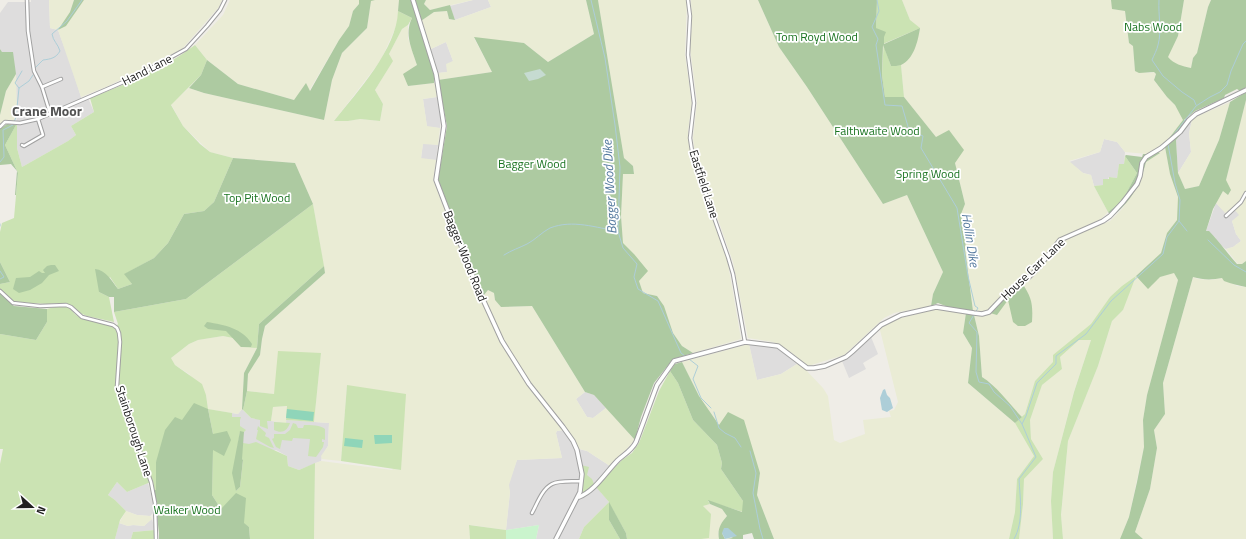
<svg xmlns="http://www.w3.org/2000/svg" width="1246" height="539" viewBox="0 0 1246 539" font-family="'Titillium Web',sans-serif">
	<style>
		.residential { fill: #dedddd }
		.farmland { fill: #eaecd5 }
		.grass { fill: #cbe3b3 }
		.forest { fill: #adcaa1 }
		.wetland { fill: #c6dbd1 }
		.park { fill: #caf4cd }
		.pitch { fill: #8fd5b9 }
		.water { fill: #adced8 }
		.lines { fill: none; stroke-linecap: round; stroke-linejoin: round }
		.stream { stroke: #adced8; stroke-width: 1 }
		.minor-casing { stroke: #a1a1a1; stroke-width: 4.5 }
		.tertiary-casing { stroke: #a1a1a1; stroke-width: 5.5 }
		.minor { stroke: #fff; stroke-width: 2.5 }
		.tertiary { stroke: #fff; stroke-width: 3.5 }
		.labels { text-anchor: middle; stroke-width: 3.5; stroke-linejoin: round; paint-order: stroke }
		.park-label { font-size: 12px; fill: #197320; stroke: #fff }
		.street-label { font-size: 12px; fill: #202020; stroke: #fff }
		.water-label { font-size: 13px; font-style: italic; fill: #54799e; stroke: #fff }
		.quarter-label { font-size: 14px; font-weight: bold; fill: #535353; stroke: #fff }
	</style>
	<rect width="100%" height="100%" fill="#efede7"/>
	<g class="residential">
		<polygon points="31,0 49,0 50,28 58,30 71,65 81,97 81,101 88,98 94,112 71,126 76,135 68,141 22,167 17,148 16,74 0,49 0,13 8,2 31,2"/>
		<polygon points="473,0 488,0 491,7 455,20 450,6"/>
		<polygon points="446,42 453,61 447,72 438,73 431,49"/>
		<polygon points="437,97 441,116 440,128 427,127 423,99"/>
		<polygon points="1192,120 1189,133 1191,152 1178,173 1176,140"/>
		<polygon points="1104,139 1117,142 1125,152 1124,164 1119,164 1117,178 1109,177 1104,185 1094,186 1091,175 1083,173 1069,162 1100,152"/>
		<polygon points="423,143 438,145 436,160 421,159"/>
		<polygon points="1216,203 1228,215 1235,210 1240,215 1232,221 1236,234 1241,241 1233,247 1226,249 1218,243 1215,237 1206,231"/>
		<polygon points="871,337 878,354 863,363 866,369 849,378 842,361 847,359"/>
		<polygon points="749,344 777,348 797,364 781,374 757,380"/>
		<polygon points="585,392 594,395 606,408 593,418 587,417 576,399"/>
		<polygon points="242,409 251,418 286,423 286,420 329,423 328,446 322,456 321,461 299,470 288,466 287,456 276,450 241,459 244,432 230,430 232,413 238,414"/>
		<polygon points="564,430 574,448 578,446 579,449 587,451 610,466 594,484 609,502 584,527 579,539 536,539 539,525 506,530 510,492 508,485 517,460 562,458 556,433 557,431"/>
		<polygon points="117,482 127,492 148,483 153,502 153,513 150,516 137,515 126,511 115,500 108,495"/>
		<polygon points="152,519 155,530 133,532 131,539 115,539 119,523 128,526 133,525 144,526"/>
	</g>
	<g class="farmland">
		<polygon points="49,0 74,0 70,12 59,30 66,26 84,0 222,0 219,7 182,49 108,86 81,97 58,30 50,28"/>
		<polygon points="230,0 359,0 359,4 353,11 349,26 339,40 309,91 306,84 294,100 238,84 207,60 195,45 223,15"/>
		<polygon points="371,0 399,0 398,22 381,60 334,121 348,121 359,119 380,121 383,104 375,90 392,62 389,54 402,29 408,25 408,38 417,65 407,86 435,83 437,97 423,99 427,126 440,128 438,145 423,144 421,158 436,160 433,180 480,301 488,290 494,293 495,300 501,307 532,306 585,392 576,399 587,417 593,418 606,408 635,440 610,466 587,451 579,449 566,427 557,415 554,417 564,430 557,431 556,433 562,458 517,460 509,485 510,492 506,530 471,525 469,526 470,539 314,539 315,463 321,461 392,470 393,469 401,470 347,385 341,461 322,459 321,456 328,446 329,423 314,422 321,353 274,394 247,391 248,374 260,355 262,339 265,326 325,273 313,204 295,163 233,158 210,152 183,126 171,104 189,88 204,93 324,120 332,80 342,53 367,28"/>
		<polygon points="426,0 473,0 430,10 424,4"/>
		<polygon points="488,0 586,0 594,34 548,62 524,43 474,38 492,72 438,80 438,73 447,72 446,64 453,61 446,42 431,49 422,20 434,12 447,11 449,19 455,20 491,7"/>
		<polygon points="598,0 687,0 685,55 692,103 688,131 691,160 727,258 741,339 693,353 682,346 673,333 664,306 657,296 643,293 639,281 634,254 623,244 621,216 623,173 634,173 633,166 624,158"/>
		<polygon points="691,0 758,0 779,47 807,87 883,204 907,195 943,272 933,294 931,306 894,313 884,318 844,355 808,366 792,353 773,342 748,338 733,262 695,154 693,138 697,102 690,48 692,24"/>
		<polygon points="902,0 1111,0 1113,9 1125,11 1129,43 1133,46 1135,71 1150,73 1154,72 1156,74 1154,80 1167,97 1175,105 1184,120 1164,144 1147,154 1125,152 1117,142 1104,139 1100,152 1069,161 1083,173 1091,175 1094,186 1108,212 1101,219 1058,239 1031,273 1007,292 989,310 983,311 973,311 965,249 967,232 961,213 965,204 955,163 936,137 904,97 901,65 908,59 910,20"/>
		<polygon points="1184,0 1211,0 1208,7 1197,54 1193,58 1191,68 1180,66 1171,61 1167,57 1178,36"/>
		<polygon points="16,74 17,117 13,121 5,120 0,124 0,115 6,91"/>
		<polygon points="1246,100 1246,261 1242,264 1238,264 1226,249 1233,247 1241,241 1236,234 1232,221 1239,215 1233,208 1225,213 1216,203 1223,191"/>
		<polygon points="1230,102 1219,140 1199,186 1185,189 1178,173 1191,152 1189,133 1192,120 1198,116"/>
		<polygon points="1165,147 1170,174 1178,197 1177,220 1167,233 1161,253 1136,276 1160,277 1174,272 1178,280 1147,395 1143,420 1144,447 1129,517 1120,539 1063,539 1061,516 1068,441 1098,366 1112,321 1123,310 1110,297 1092,324 1080,334 1035,381 1025,414 1022,417 1010,405 991,383 982,377 979,336 974,315 982,315 990,313 1008,299 1022,283 1032,278 1040,269 1061,241 1110,221 1123,208 1142,177 1146,162 1159,153 1158,152"/>
		<polygon points="1193,277 1198,279 1211,280 1222,278 1237,286 1246,287 1246,539 1143,539 1135,532 1150,489 1157,448 1154,430 1165,414 1163,383"/>
		<polygon points="936,309 966,313 963,333 972,348 968,383 1015,423 1034,456 1017,479 1015,512 1009,539 774,539 757,495 760,473 719,425 699,396 682,362 749,344 757,380 781,374 797,364 806,370 823,388 828,396 834,440 840,443 865,434 863,420 891,417 889,411 894,410 898,402 880,330 886,322"/>
		<polygon points="223,336 233,338 241,347 257,348 244,373 242,409 238,414 208,409 206,395 189,374 175,365 171,358 189,344 198,340"/>
		<polygon points="1079,340 1091,340 1074,391 1053,472 1051,501 1053,539 1019,539 1023,504 1024,479 1043,459 1031,439 1030,420 1042,385 1062,369 1060,357"/>
		<polygon points="288,406 286,423 271,421 273,407"/>
		<polygon points="710,504 722,509 727,516 718,533 719,539 702,539 703,506"/>
		<polygon points="126,511 137,515 150,516 152,519 144,526 133,525 128,526 119,523"/>
	</g>
	<g class="grass">
		<polygon points="877,0 902,0 910,20 920,28 883,44 891,66 901,65 904,97 885,97 882,75 884,37 876,28"/>
		<path d="M398,11L412,18L408,25L402,29L389,54L393,61L375,90L383,104L380,121L360,119L348,121H334C357,92 397,49 398,11Z"/>
		<path d="M195,45L207,60L201,75L171,105L183,126L200,144L210,152L233,158L214,202L204,211L184,214L168,243L154,258L125,274L132,284L118,289L110,277L99,292L109,297L114,322L87,316L80,313L73,306L63,303L47,304L14,302L0,289V284L10,282L0,262V232L2,223L14,218L18,173L5,145L17,123V148L22,167L68,141L76,135L71,126L94,112L90,98C126,84 164,69 195,45Z"/>
		<polygon points="1125,156 1137,173 1122,201 1108,212 1094,186 1103,185 1103,179 1109,179 1109,177 1117,178 1119,164 1124,164"/>
		<path d="M313,204L324,266L259,324L257,348L241,347L233,338L223,336L198,340L189,344L171,358L175,365L202,384L206,395L208,409L232,413V417H241L240,420V426L246,430L244,432H240L237,450L236,491L240,487L243,460L241,459L243,443L249,444L256,442L287,456L288,466L299,470L315,463L314,539H250L249,527L221,509L212,495L213,434L208,409L156,462V490H154L153,481L127,492L117,482L108,495L115,500L126,511L120,520L115,539H0V464L3,449H0V334L36,340L47,322V309C54,307 64,304 70,308C73,311 74,314 79,317L112,326L115,328L118,324L114,312L186,299Z"/>
		<polygon points="1136,276 1123,310 1112,321 1098,366 1068,441 1061,515 1063,539 1053,539 1051,501 1053,472 1074,392 1091,340 1079,340 1060,357 1062,369 1042,385 1030,420 1031,439 1043,459 1024,479 1023,504 1019,539 1009,539 1015,512 1017,479 1034,456 1015,423 1025,414 1035,381 1053,362 1053,355 1091,324 1110,297 1122,286"/>
		<polygon points="278,351 321,353 314,422 286,420 287,406 273,407 271,421 267,421 268,429 260,426 260,420 251,418 243,410 247,391 274,394"/>
		<polygon points="670,371 678,383 693,420 717,445 722,463 721,469 743,501 743,512 708,501 710,504 703,506 711,514 709,538 701,539 627,539 626,533 609,503 609,520 620,539 579,539 584,527 609,502 596,487 622,460 632,453 639,443 659,391"/>
		<polygon points="347,385 406,394 401,470 341,461"/>
		<path d="M274,422L290,423C287,431 282,434 274,430Z"/>
		<path d="M293,423L296,424L298,428H303L304,425C310,425 321,425 325,429V440L322,439V442H324L323,447L316,457L308,456L310,439L293,438L292,441L282,440L280,449L276,447L272,439L274,438V434H285L290,430Z"/>
		<polygon points="258,426 266,433 265,436 269,438 274,448 270,447 256,439 258,430 257,430"/>
		<polygon points="581,465 589,467 587,475 592,479 594,484 584,493 582,493 583,473"/>
		<polygon points="469,525 506,530 506,539 470,539"/>
		<polygon points="155,530 155,539 131,539 133,532"/>
	</g>
	<g class="forest">
		<polygon points="74,0 84,0 66,26 58,30 70,12"/>
		<polygon points="359,0 375,0 371,1 367,28 342,53 332,80 324,120 204,93 189,88 201,75 207,60 238,84 294,100 306,83 310,91 339,40 349,26 353,11 359,4"/>
		<path d="M399,0H426L424,4L430,10L450,5L455,20L449,19L447,11L434,12L418,23L435,74L434,83L408,86L403,74L417,65C412,49 404,34 412,18L398,11Z"/>
		<polygon points="586,0 598,0 624,158 633,166 634,174 623,174 621,216 623,243 634,254 648,271 639,281 643,293 657,296 664,306 673,333 682,346 693,353 673,359 654,383 641,417 635,440 594,395 585,392 532,306 501,307 495,300 494,293 488,290 484,295 476,282 438,180 447,126 438,80 492,72 474,37 524,43 548,62 594,34"/>
		<path d="M758,0H877L876,28L886,32L884,37V44L920,28C918,41 914,59 901,65C898,66 894,66 891,66L883,45L882,75L885,97H904L936,137L949,130L964,150L955,163L965,204L961,214L967,233L965,249L973,311L948,307L938,303L931,306L933,294L943,272L907,195L883,204L807,87L779,47Z"/>
		<path d="M1111,0H1184L1178,36L1168,57C1174,64 1182,66 1191,68L1193,58L1197,53L1208,7L1211,0H1246V87L1240,91L1237,89L1225,95L1224,98L1195,111L1184,120H1192L1176,140L1178,173L1185,189L1199,186L1219,140L1230,102L1246,92V100L1226,180L1231,190L1228,195L1223,191L1213,209L1206,231H1209C1219,241 1227,253 1237,264H1242L1246,261V287C1238,285 1232,284 1224,281L1222,278C1212,280 1203,280 1193,277L1163,383L1165,414L1154,430L1157,448L1150,489L1135,532L1143,539H1120L1129,517L1137,482L1144,447L1143,420L1147,395L1178,280L1174,273L1160,277L1148,289L1136,276L1161,253L1167,233L1177,220L1178,197L1170,174L1165,147L1170,137L1183,120L1175,105L1167,97L1154,80L1156,74L1154,72L1139,73L1135,71L1133,46L1129,43L1125,11L1112,9Z"/>
		<polygon points="0,49 2,52 13,52 16,74 6,91 0,115"/>
		<polygon points="7,124 16,125 5,145 18,173 16,195 15,195 17,171 11,164 0,165 0,166 0,129"/>
		<path d="M1154,150L1160,153L1146,162C1140,186 1131,201 1112,217L1108,212L1122,201L1137,173L1125,156L1126,155L1142,157L1143,154H1147Z"/>
		<path d="M233,158L295,163L313,204L186,299L114,312V297H109L99,292L95,269C106,270 112,281 118,289L132,284L124,274L154,258L168,243L184,214L204,211L214,202Z"/>
		<polygon points="0,262 10,282 0,284"/>
		<polygon points="51,265 55,265 59,271 49,275 42,283 30,290 19,293 13,289 16,278 30,277 39,271 42,273 45,273 43,270 47,266"/>
		<polygon points="324,266 325,273 265,326 262,339 260,355 248,374 247,391 243,410 242,409 244,373 257,348 259,324"/>
		<path d="M1022,283C1032,298 1033,304 1032,322L1025,326H1018L1013,322L1008,300L997,315L990,313L999,305L1009,293Z"/>
		<polygon points="0,293 14,306 47,309 47,322 36,340 0,334"/>
		<path d="M966,313L974,315L979,336L982,377C998,387 1009,404 1022,417L1015,423L968,383L972,348L963,333Z"/>
		<path d="M207,322C225,325 242,328 252,344L251,347H241L226,331L208,329L204,326Z"/>
		<path d="M682,362L699,396L719,425L728,412L744,420L760,473L757,495L774,539H754L752,533L743,535V539H726L733,538L722,533L725,539H719C717,529 721,523 727,516L722,509L710,504L708,500L742,512L743,501L721,469L722,463L717,445L693,420L678,383L670,371L675,364Z"/>
		<polygon points="194,403 208,409 213,434 227,431 231,440 224,456 213,450 212,495 221,509 236,493 246,498 244,523 249,527 250,539 159,539 159,533 154,490 156,490 156,462 165,430 175,417 182,420"/>
		<polygon points="240,431 244,432 242,459 243,460 240,487 236,491 232,473"/>
		<polygon points="609,502 626,533 627,539 620,539 609,520"/>
	</g>
	<polygon class="wetland" points="540,69 546,75 538,79 529,81 524,73"/>
	<polygon class="park" points="539,525 536,539 506,539 506,530"/>
	<g class="pitch">
		<polygon points="287,409 314,412 313,421 286,418"/>
		<polygon points="374,435 392,435 392,443 375,444"/>
		<polygon points="345,438 363,440 362,448 344,446"/>
	</g>
	<g class="water">
		<polygon points="885,389 887,395 890,398 893,408 887,412 882,410 880,398 883,390"/>
		<polygon points="724,528 728,528 737,536 725,539 722,533"/>
	</g>
	<g class="lines">
		<g class="stream">
			<polyline points="591,0 605,58 615,125 620,167 618,231 623,248 637,264 634,277 638,289 658,301 681,353 685,356"/>
			<polyline points="877,0 879,11 872,27 878,39 876,45 885,105 902,106 909,130 923,136 921,148 957,208 968,276 975,306 978,308 969,323 977,332 976,372 979,382 989,384 994,392 1010,406 1022,424"/>
			<path d="M1159,0C1158,15 1162,31 1158,45C1157,50 1154,55 1152,60L1163,76L1182,92L1194,100L1196,105"/>
			<path d="M35,68L43,60C51,59 56,58 60,51C58,44 53,41 52,34L67,21L82,0"/>
			<polyline points="19,88 15,83 22,71"/>
			<polyline points="1172,137 1196,106 1210,97 1220,92 1227,85 1231,71 1243,44 1246,41"/>
			<polyline points="0,162 4,157 3,130 13,125 16,117 19,88 29,81 33,75"/>
			<polyline points="1179,221 1187,231"/>
			<polyline points="0,224 0,226"/>
			<polyline points="1208,240 1234,265 1246,272"/>
			<path d="M504,255C512,250 519,248 527,244C535,240 542,232 550,228C573,219 596,228 618,231"/>
			<polyline points="0,271 4,277 0,279"/>
			<polyline points="689,359 698,366 693,379 701,398 711,408"/>
			<polyline points="714,412 719,428 725,433 735,438 741,447"/>
			<polyline points="750,451 756,473 753,493 760,529 763,539"/>
			<path d="M1014,539C1024,522 1020,498 1019,479L1036,457L1022,424L1026,416L1037,383L1056,364V356L1086,334L1111,301L1163,254L1167,237L1179,221L1180,200L1175,183L1168,144"/>
		</g>
		<g class="minor-casing">
			<g id="minor">
				<polyline points="27,0 28,31 34,71 42,87 50,113"/>
				<polyline points="688,0 690,16 688,55 694,103 690,138 693,158 728,257 733,274 745,342"/>
				<polyline points="42,87 61,79"/>
				<polyline points="0,127 5,122 20,123 38,119 135,77 186,49 207,26 220,10 225,0"/>
				<polyline points="22,145 24,146 43,135 38,119"/>
				<polyline points="1226,216 1241,202 1246,193"/>
				<polyline points="0,291 13,303 40,306 66,305 71,307 82,317 113,325 117,328 119,333 120,342 117,386 151,482 155,503 156,539"/>
				<path d="M532,513C537,504 542,489 552,484C560,480 573,482 581,481"/>
			</g>
		</g>
		<g class="tertiary-casing">
			<g id="tertiary">
				<polyline points="413,0 436,74 444,126 436,180 475,282 502,341 529,384 563,427 573,441 577,450 582,474 580,492 556,539"/>
				<path d="M579,497C595,491 606,472 618,460C625,454 632,450 636,442L657,385L674,361L745,342L778,346L807,368H814L825,366L846,357L852,352L881,325L901,315L936,307L974,313L982,314L989,312L1008,292L1029,277L1038,268L1060,240L1103,221L1110,216L1123,202L1137,184L1140,176L1142,163L1146,157L1161,148L1180,132L1189,120L1196,114L1246,90"/>
			</g>
		</g>
		<use href="#minor" class="minor"/>
		<use href="#tertiary" class="tertiary"/>
	</g>
	<g class="labels">
		<g class="park-label">
			<text x="1153" y="31">Nabs Wood</text>
			<text x="817" y="41">Tom Royd Wood</text>
			<text x="877" y="135">Falthwaite Wood</text>
			<text x="532" y="168">Bagger Wood</text>
			<text x="928" y="178">Spring Wood</text>
			<text x="257" y="202">Top Pit Wood</text>
			<text x="187" y="514">Walker Wood</text>
		</g>
		<g class="street-label">
			<text transform="translate(147 70) rotate(-27)" y="4">Hand Lane</text>
			<text transform="translate(704 184) rotate(72)" y="4">Eastfield Lane</text>
			<text transform="translate(465 256) rotate(68)" y="4">Bagger Wood Road</text>
			<text transform="translate(1033 269) rotate(-44)" y="4">House Carr Lane</text>
			<text transform="translate(134 431) rotate(72)" y="4">Stainborough Lane</text>
		</g>
		<g class="water-label">
			<text transform="translate(609 187) rotate(-93)" y="5">Bagger Wood Dike</text>
			<text transform="translate(971 240) rotate(81)" y="5">Hollin Dike</text>
		</g>
		<g class="quarter-label">
			<text x="47" y="116">Crane Moor</text>
		</g>
	</g>
	<g transform="translate(32 507) rotate(111)" stroke="#ffffff" stroke-width="3" paint-order="stroke">
	<path d="M0-3L7 15L0 10L-7 15Z" fill="#202020"/>
	<text y="-6" font-size="11" font-weight="bold" text-anchor="middle" fill="#202020">N</text>
	</g>
</svg>
